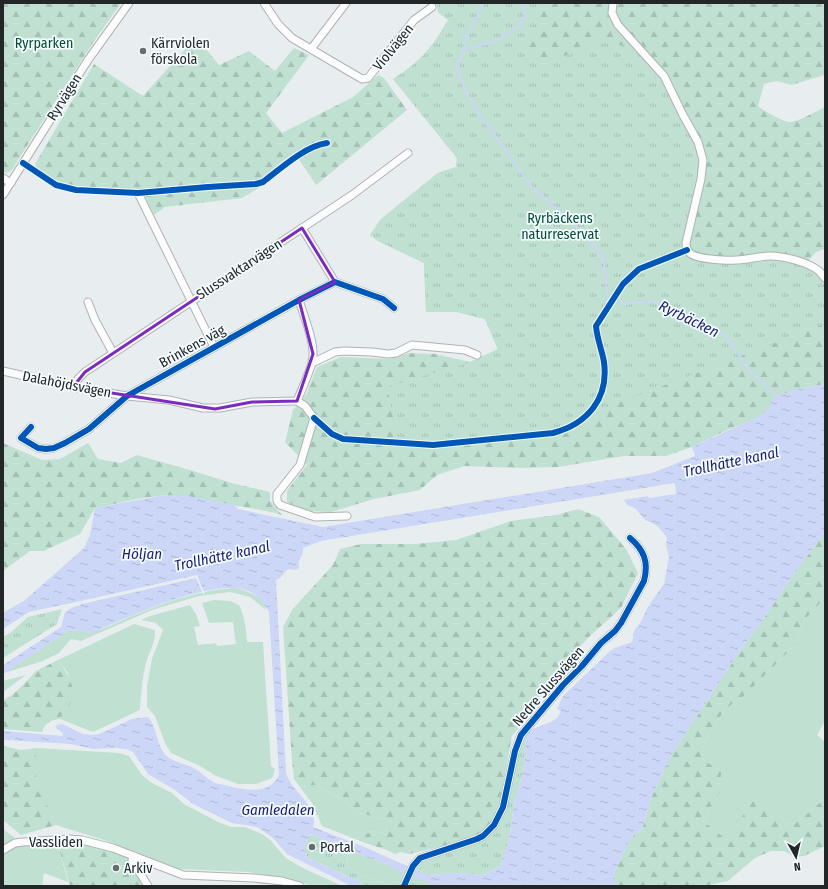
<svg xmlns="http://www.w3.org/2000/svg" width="828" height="889" viewBox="0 0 828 889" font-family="'Fira Sans Condensed',sans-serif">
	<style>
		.grass { fill: #c0e0d2 }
		.forest { fill: url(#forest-firs) }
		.park { fill: url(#park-tufts) }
		.water { fill: url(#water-ripples); fill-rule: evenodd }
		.pier { fill: #e8eef0 }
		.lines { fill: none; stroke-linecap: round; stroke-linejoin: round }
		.stream { stroke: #ccd6f6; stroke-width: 2 }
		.minor-casing { stroke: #afb3b5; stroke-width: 9 }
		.minor { stroke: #fcfcfd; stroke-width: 7 }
		.cycleway-casing { stroke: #f4fcff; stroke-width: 8 }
		.cycleway { stroke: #0057b8; stroke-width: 6 }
		.marked { fill: none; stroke: #7b2cbf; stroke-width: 3; stroke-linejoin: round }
		.poi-dot { fill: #676c6d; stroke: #f4fcff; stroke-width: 1.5 }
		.labels { text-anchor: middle; stroke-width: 3.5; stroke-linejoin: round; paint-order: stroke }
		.park-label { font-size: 14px; fill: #024e33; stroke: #f4fcff }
		.poi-label { font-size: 14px; fill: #222627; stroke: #f4fcff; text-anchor: start }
		.street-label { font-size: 14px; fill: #222627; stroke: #f4fcff }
		.water-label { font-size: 15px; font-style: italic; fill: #1c1f71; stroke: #f4fcff }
	</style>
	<defs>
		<pattern id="forest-firs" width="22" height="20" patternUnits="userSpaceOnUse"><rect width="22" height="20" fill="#c0e0d2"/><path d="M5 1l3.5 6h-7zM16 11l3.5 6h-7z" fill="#a5c0b4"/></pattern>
		<pattern id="park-tufts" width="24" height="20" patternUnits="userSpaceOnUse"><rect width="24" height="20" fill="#c0e0d2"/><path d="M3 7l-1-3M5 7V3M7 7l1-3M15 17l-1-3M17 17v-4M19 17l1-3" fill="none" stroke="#a5c0b4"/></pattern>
		<pattern id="water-ripples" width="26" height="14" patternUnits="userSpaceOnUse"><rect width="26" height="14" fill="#ccd6f6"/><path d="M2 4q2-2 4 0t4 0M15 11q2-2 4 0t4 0" fill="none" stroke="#afb8d3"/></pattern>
	</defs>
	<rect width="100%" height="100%" fill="#e8eef0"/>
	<g class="grass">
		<path d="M234,588C248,591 262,595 266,610L250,597L230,592L199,596L152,610L81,641L71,639L59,653L43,661L4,673L68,631C76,629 83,633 92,632C99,632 128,617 137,614C168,601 201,590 234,588Z"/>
		<polygon points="825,598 825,721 817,735 825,742 825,798 800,820 794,824 785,821 757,795 727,840 703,821 720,792 701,758 705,740 725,709 744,696 795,645 805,619"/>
		<path d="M214,600L230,601L239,605C245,617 246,628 247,642H263L271,766L275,769L272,778L256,784H238L216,776L200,766L171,753L165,743L155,716L147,707V686L152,659L163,630L156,623L141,620L150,616L190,605L196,614L200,626L194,627L198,645L216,643L217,646L236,644L233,622L209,623L202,603Z"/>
		<path d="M134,624L155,630C156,642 149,652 146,663C142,679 141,694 140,710L93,732L60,719L70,704L68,673L58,660Z"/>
		<polygon points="26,675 3,692 3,681"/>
		<polygon points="36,748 119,753 129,756 142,775 152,783 172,793 184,804 218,822 232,827 245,827 262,834 270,840 286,858 301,867 342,886 313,886 287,879 248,872 179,869 104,840 56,825 42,811 36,782"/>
		<polygon points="315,785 348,803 356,812 388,820 385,833 372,831 355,839 322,826 312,803 300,787"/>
		<polygon points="3,829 15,838 3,845"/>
		<polygon points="57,842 68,882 44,873 42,886 3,886 3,854 20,845"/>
		<polygon points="350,851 386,864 406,874 401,886 389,886 358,873 347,866 346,859"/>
	</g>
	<g class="forest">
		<polygon points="3,3 121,3 90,47 11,171 6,173 3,171"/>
		<path d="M435,3H825V75L791,85L777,81L764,84L758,106C764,111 782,121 790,122C798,122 817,111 825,107V249L816,252L808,261L811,274L825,303V384L797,389L770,406L768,409L760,416L748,422L725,431L692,447L666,456H624L558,467L519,468L464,466L437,475L420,490L374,499L331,512L306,511L287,502V491L307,465L285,442L293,410L306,395L317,367L341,357L389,359L409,353L435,354L470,362L498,350L485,319L457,312H426L424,263L378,241L370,235L381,219L438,173L456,167L457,158L393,79C420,62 433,47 448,20L438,12L437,5Z"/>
		<polygon points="196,37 219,65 249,51 275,71 294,48 309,55 266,113 282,133 353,97 378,75 384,78 407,110 316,185 298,158 260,187 242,198 165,207 154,215 142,190 66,186 37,170 35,164 94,64 143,96"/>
		<path d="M3,443L42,460L60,459L88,443L98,459L121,463L137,455L190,470L235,484L270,492V501L282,515C265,510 249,508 231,505C207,500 183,494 158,496C137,498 116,504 95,508L80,534L44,551H30L3,571Z"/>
		<path d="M578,509L599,517L626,549L638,573L621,608L590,636L551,676L531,713L512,736L501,798L495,818L483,832L467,840L410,854L400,852L395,854C382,847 369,845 355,839L372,831L385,833L388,820L356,812L348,803L315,785L300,787L294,779L292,761L283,627L292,610L333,565L340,549L361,544H416L456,540L511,521L556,515Z"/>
		<polygon points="825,533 825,598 805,619 795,645 744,696 725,709 705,740 701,758 721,772 720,792 703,821 727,840 757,794 785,821 794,824 800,820 825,798 825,846 804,856 794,857 785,851 771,851 755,858 728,881 703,886 616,886 614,874 628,843 635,834 642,830 651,798 672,754 742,648 762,621 801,564"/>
		<path d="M58,660C64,668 74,684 73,694C73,703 64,712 60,719C50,720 45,723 42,732L3,729V700L12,695L24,684L36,671Z"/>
		<polygon points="3,746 21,750 36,748 36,782 56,825 21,835 3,820"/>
		<polygon points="57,842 81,843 112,851 126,856 145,886 70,886"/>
	</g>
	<g class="park">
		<path d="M435,3H538L539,22C526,34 524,35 524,53L539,64L588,48L601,40L612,41L628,49H632L644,57L662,79L676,111L697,146L701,167L683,242L678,249L714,262L781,258L810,268L825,280V324L581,417C559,434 532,431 505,434C483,436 461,441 438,443C425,444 412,442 398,441L387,387L470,362L498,349L485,319L457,312H426L424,263L378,241L370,235L381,219L438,173L456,167L457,158L393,79C420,62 433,47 448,20L438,12L437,5Z"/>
		<polygon points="62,609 57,624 3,658 3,637 10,633 28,617"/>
		<polygon points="526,735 524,768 514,804 509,839 501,865 494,870 482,875 457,873 428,875 414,868 416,862 477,839 497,820 518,742"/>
		<path d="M310,834L350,851L346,859L347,866L358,873L389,886H368L315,861C308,859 306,855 304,848Z"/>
		<polygon points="410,875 414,876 438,886 405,886"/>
	</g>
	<path class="water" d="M825,384V533L801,564L762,621L742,648L672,754L651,798L642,830L635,834L628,843L614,874L616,886H438L400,872L386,864L363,856L310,834L304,848C306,855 308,859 315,861L368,886H351L287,854L273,838L257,827L232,823L193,804L175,790L148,774L133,752L126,749L117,748L93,749L71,744L3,740V731L63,736V733L56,728L57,725L62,724L83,734L92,735L99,734L132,719L148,717C157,727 156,743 164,753C170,762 184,763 194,768C201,772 206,778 213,782C217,784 221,784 225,785C242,790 271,796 279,774L269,612C262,602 257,593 245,590C209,579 126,618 92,633C84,633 77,629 68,631L3,674V665L61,627L65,612L73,607L81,605V601L29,612L3,629V613L25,600L84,548L90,535L95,508L159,496L183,495L234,505L238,509L323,527L652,473L695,456L692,447L760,416L768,409L773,399L777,396L797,389ZM675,483L676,494L649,498L648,496L624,500L627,505L635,508L645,520L656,525L663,532L667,538L666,545L669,557L664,584L647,608L642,620L634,631L632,642L615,648L610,651L563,696L557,709L561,711L557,718L551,722L530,730L526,735L524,768L514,804L509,839L501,865L494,870L483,875L457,873L428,875L362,846L313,827C320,805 290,792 286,772L276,580L280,578L288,569L296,570L299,568C297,559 304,556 303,548L321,541Z"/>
	<polygon class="pier" points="197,575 205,594 203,594 196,578 82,604 81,601"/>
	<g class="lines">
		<g class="stream">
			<polyline points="521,3 525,16 519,26 494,42 464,49 457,70 465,90 479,113 531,186 576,226 591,242 601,254 604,265 608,299 618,303 626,304 651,301 699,325 708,327 726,336 750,371 778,396"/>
			<polyline points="464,49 465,40 484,3"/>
		</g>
		<g class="minor-casing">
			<g id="minor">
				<polyline points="264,3 278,24 292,38 362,79 368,78 414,20 432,7"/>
				<path d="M613,3L612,13L618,25L664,76L683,115L698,142L703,160L701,179L686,243C686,247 687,251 691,254C698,259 726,261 736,260C747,260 759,256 770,256C784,256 808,262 819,271C821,273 823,276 825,278"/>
				<polyline points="311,49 346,3"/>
				<polyline points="3,178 11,183"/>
				<polyline points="138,193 214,347"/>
				<polyline points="3,195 88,60 129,3"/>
				<polyline points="302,228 335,282"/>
				<polyline points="88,302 95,320 113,353"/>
				<polyline points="312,363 335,352 344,351 372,352 388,354 396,353 412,345 465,350 477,355"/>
				<polyline points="3,371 73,387 127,396 169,400 203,408 220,408 252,402 297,401"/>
				<polyline points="73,387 78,379 85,372 352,195 408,153"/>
				<polyline points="297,401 305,406 314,418 300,465 277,494 277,501 280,505 315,517 347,516"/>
				<path d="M297,401C302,389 308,376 312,363C317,346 304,317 299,300"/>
				<polyline points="31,427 21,438 38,448 46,449 54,448 65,443 89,429 127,396 299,300 335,282 383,299 394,308"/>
				<polyline points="3,850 15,843 23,842 69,839 82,840 113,848 183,875 253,878 282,881 300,886"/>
				<polyline points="134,856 132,860 148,886"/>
				<path d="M404,886L413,866L420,858L477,839L483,836L494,825L503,807L515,751L521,735L563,685L582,666L601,643L615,631L621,623L644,581C649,562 644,550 630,538"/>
			</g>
		</g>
		<use href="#minor" class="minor"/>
		<g class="cycleway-casing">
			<g id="cycleway">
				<path d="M23,163L56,185L76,190L138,193L208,187L256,184L263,182C280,169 305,146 327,143"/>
				<path d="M314,418L332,434L343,439L433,445L553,433C587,424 609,399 604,362C602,350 597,339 596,326L623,284L639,269L687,250"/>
				<polyline points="31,427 21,438 38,448 46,449 54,448 65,443 89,429 127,396 299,300 335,282 383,299 394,308"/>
				<path d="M404,886L413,866L420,858L477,839L483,836L494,825L503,807L515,751L521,735L563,685L582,666L601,643L615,631L621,623L644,581C649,562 644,550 630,538"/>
			</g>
		</g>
		<use href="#cycleway" class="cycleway"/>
	</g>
	<path class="marked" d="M302,228L335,282L299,300L313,354L297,401L252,402L215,409L73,387L85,372Z"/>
	<g class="poi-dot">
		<circle cx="143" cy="51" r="4"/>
		<circle cx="312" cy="847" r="4"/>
		<circle cx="116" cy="868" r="4"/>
	</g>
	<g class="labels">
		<g class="park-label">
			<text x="44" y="48">Ryrparken</text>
			<text x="560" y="223">Ryrbäckens<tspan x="560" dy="16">naturreservat</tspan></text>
		</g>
		<g class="poi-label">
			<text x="151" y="48">Kärrviolen<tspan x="151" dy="16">förskola</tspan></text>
			<text x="320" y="852">Portal</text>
			<text x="124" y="873">Arkiv</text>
		</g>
		<g class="street-label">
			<text transform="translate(393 47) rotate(-51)" y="5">Violvägen</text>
			<text transform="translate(64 97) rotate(-58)" y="5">Ryrvägen</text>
			<text transform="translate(239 269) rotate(-33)" y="5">Slussvaktarvägen</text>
			<text transform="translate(192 346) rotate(-29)" y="5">Brinkens väg</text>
			<text transform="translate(67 384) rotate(11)" y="5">Dalahöjdsvägen</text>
			<text transform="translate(548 686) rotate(-49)" y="5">Nedre Slussvägen</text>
			<text x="56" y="847">Vassliden</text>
		</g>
		<g class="water-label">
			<text transform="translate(689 319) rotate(26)" y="5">Ryrbäcken</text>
			<text transform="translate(731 462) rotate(-12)" y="5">Trollhätte kanal</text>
			<text x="142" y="559">Höljan</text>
			<text transform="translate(222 556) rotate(-12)" y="5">Trollhätte kanal</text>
			<text x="278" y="815">Gamledalen</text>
		</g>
	</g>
	<rect width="828" height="889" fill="none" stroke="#222627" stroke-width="8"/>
	<g transform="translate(796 857) rotate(172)" stroke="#f4fcff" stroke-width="3" paint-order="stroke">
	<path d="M0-3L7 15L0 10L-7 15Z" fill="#222627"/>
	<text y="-6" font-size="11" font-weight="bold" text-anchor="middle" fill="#222627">N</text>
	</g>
</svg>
